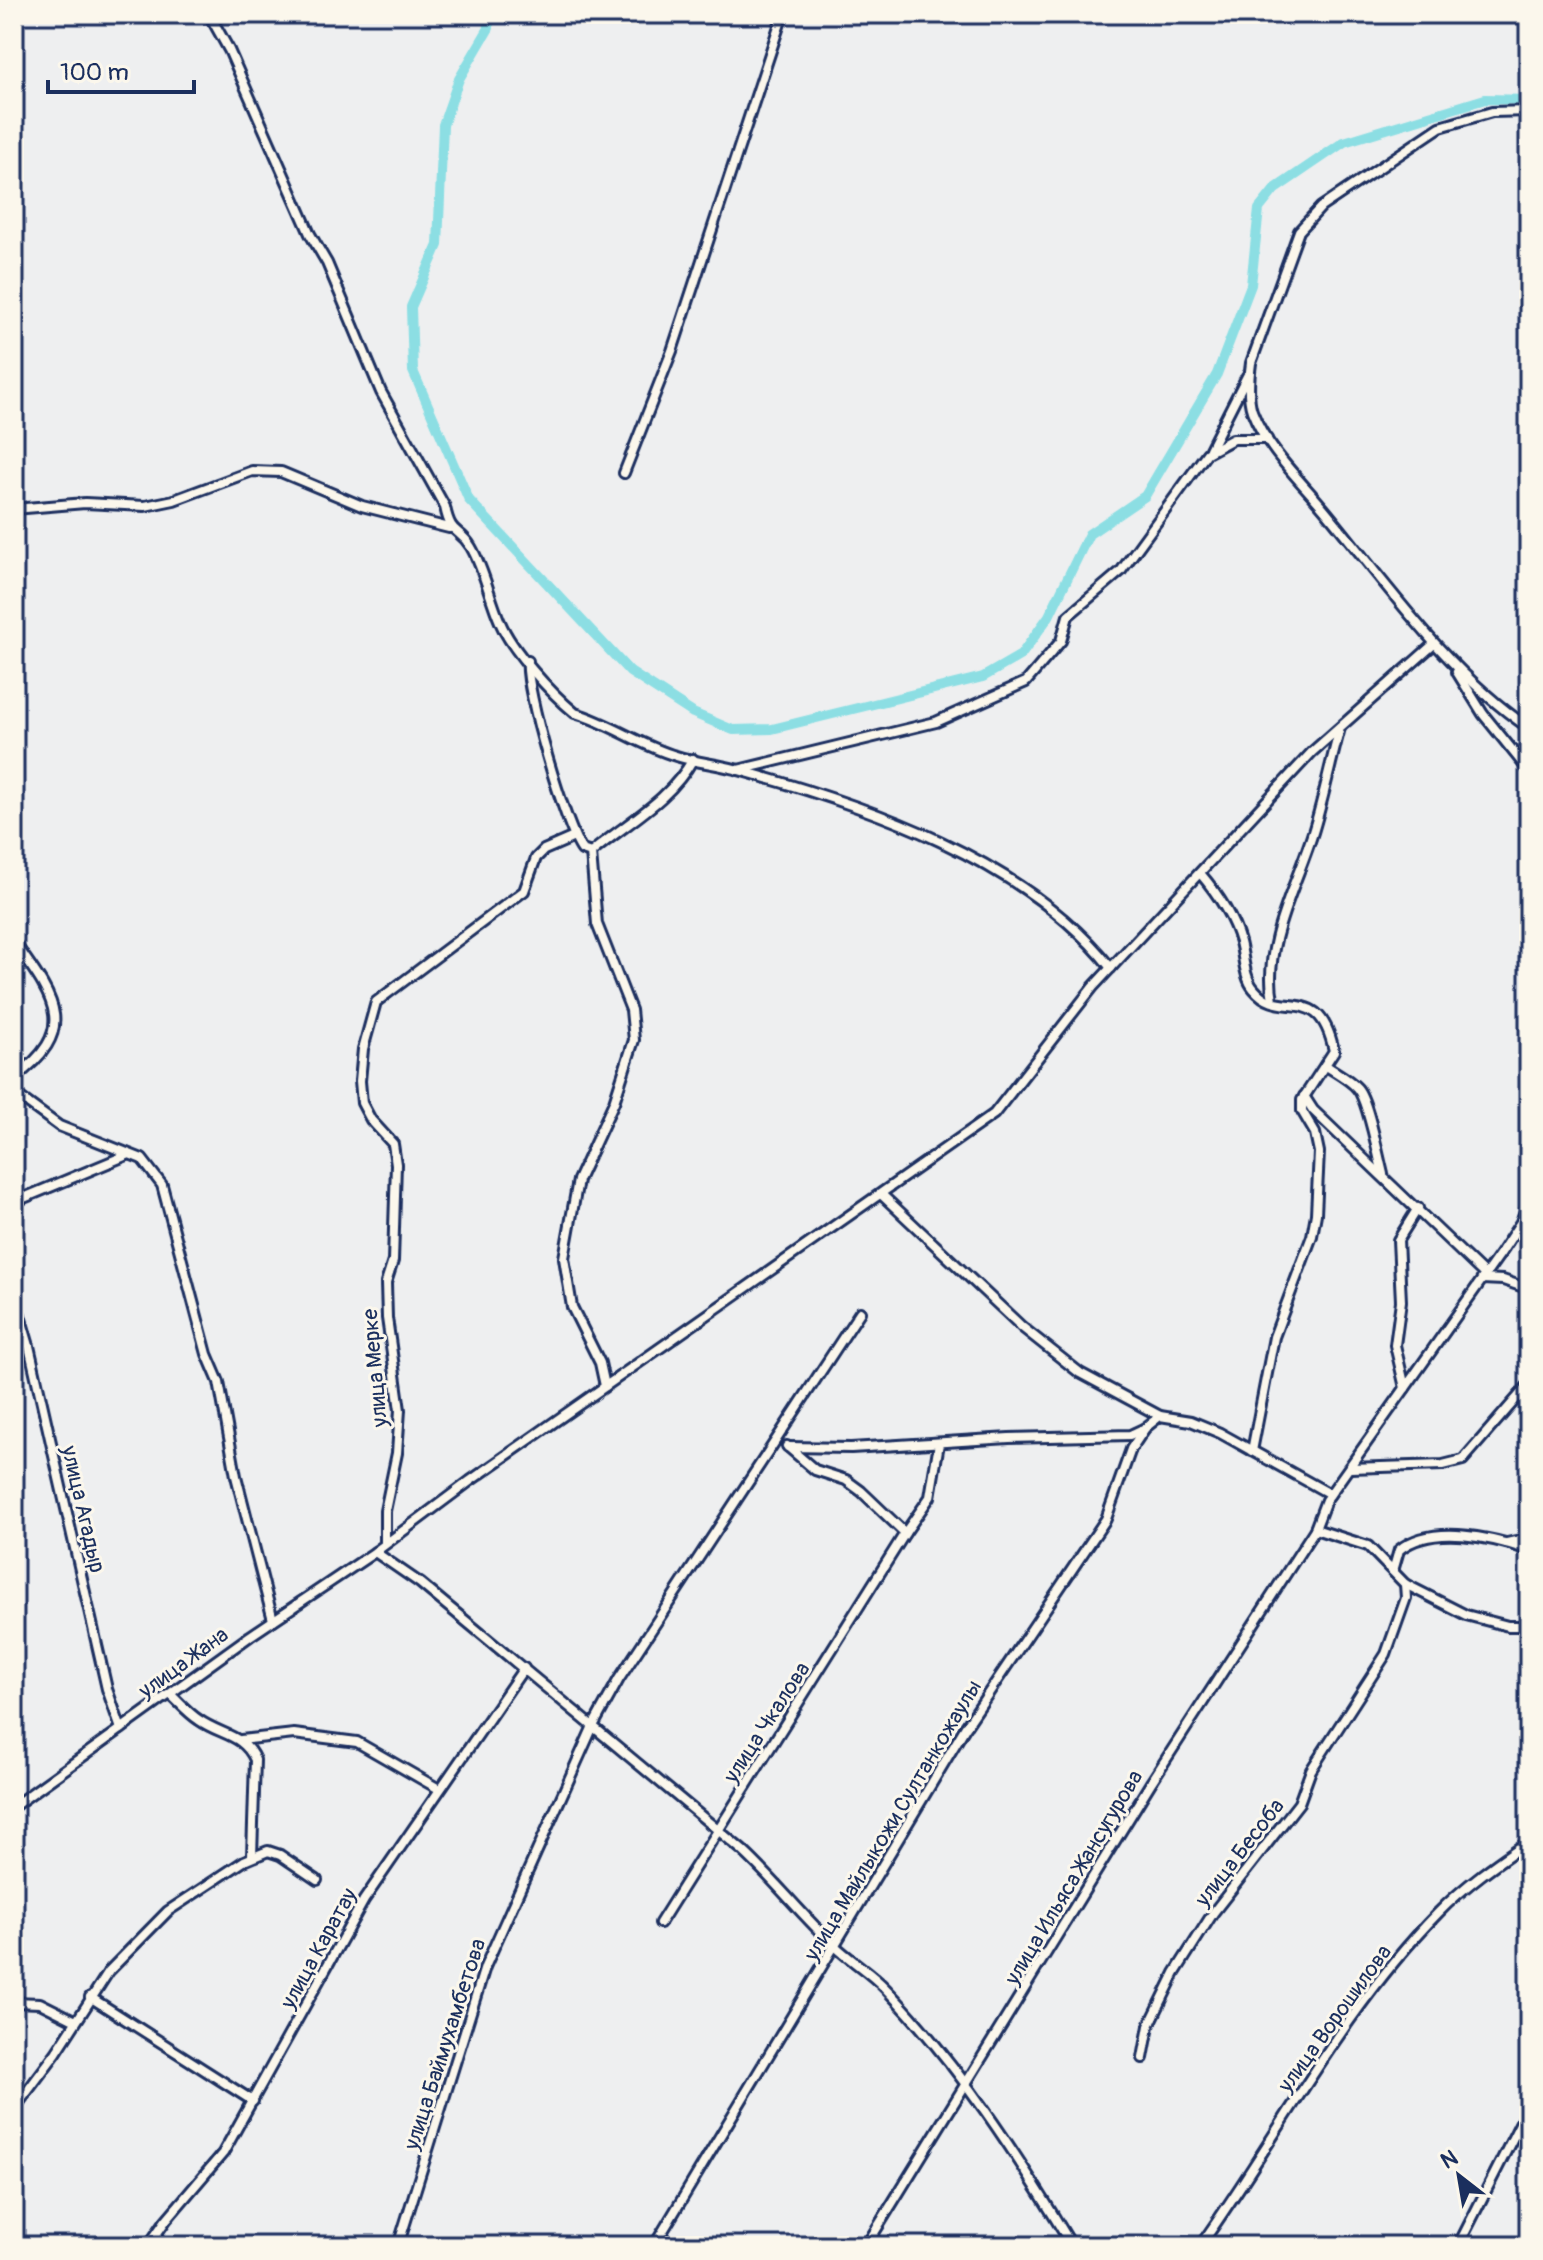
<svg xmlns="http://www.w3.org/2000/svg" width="1543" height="2260" viewBox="0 0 1543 2260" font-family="Pangolin,sans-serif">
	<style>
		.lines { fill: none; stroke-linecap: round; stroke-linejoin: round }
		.canal { stroke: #8cdee3; stroke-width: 10 }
		.street-casing { stroke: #1b2f5e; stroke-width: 14 }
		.street { stroke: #fbf7ec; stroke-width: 8 }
		.labels { text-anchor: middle; stroke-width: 6; stroke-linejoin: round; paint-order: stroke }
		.street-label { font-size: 22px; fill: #1b2f5e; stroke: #fbf7ec }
	</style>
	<rect width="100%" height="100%" fill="#eeeff0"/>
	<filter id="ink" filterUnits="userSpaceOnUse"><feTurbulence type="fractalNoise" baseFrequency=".0125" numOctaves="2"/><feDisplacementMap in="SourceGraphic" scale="16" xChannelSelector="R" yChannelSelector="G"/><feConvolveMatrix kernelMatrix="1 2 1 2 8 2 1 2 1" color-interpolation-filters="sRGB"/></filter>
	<g filter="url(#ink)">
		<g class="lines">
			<polyline class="canal" points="488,14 489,28 459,79 443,125 438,245 411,307 413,371 469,500 630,672 693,713 733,730 772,729 983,677 1021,655 1049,616 1089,534 1145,496 1217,374 1251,285 1259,209 1275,189 1344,142 1485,99 1529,100"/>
			<g class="street-casing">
				<g id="street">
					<path d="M209,14L229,50L310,234L327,263L381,392L445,507C451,537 459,527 471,547C485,571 489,597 500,622C512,651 551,693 575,713C610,723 641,746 676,756C695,762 716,764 735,769C866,805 1025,859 1111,968"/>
					<path d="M1529,111L1492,112L1440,127L1321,207L1299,231L1251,363C1249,378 1247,396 1252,411C1266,448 1300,480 1325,510C1388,586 1447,672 1529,728"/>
					<polyline points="1210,449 1247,376"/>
					<polyline points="624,473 672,351 783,14"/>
					<polyline points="14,509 85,503 145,506 174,500 252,471 281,472 362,506 449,528"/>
					<path d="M528,661C524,686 566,829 582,850L591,853"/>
					<polyline points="1457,672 1483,714 1529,771"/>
					<polyline points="738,770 936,722 1026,682 1061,641 1068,616 1121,571 1207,453 1233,439 1267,439"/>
					<polyline points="591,853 597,924 631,1010 634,1040 614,1102 578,1180 564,1258 572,1307 600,1363 605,1386"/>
					<path d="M591,853C627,822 669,802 693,759"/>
					<path d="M1200,873C1217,893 1233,917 1240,942C1244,957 1244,978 1254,989C1282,1023 1319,980 1334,1051L1302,1100V1111L1315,1133L1319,1152L1316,1214L1312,1236L1274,1337L1252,1451"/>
					<path d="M14,942C53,997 81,1029 14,1078"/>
					<path d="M1273,1000C1262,944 1298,883 1314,829C1324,796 1331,761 1340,728"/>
					<path d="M1325,1065C1335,1072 1349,1079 1357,1088C1368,1100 1378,1155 1383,1174"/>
					<polyline points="14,1093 59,1126 142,1159 162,1185 207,1354 219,1382 236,1476 273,1620"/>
					<polyline points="1304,1096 1313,1110 1485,1275"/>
					<polyline points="882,1195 1022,1327 1080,1373 1160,1416 1191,1421 1220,1433 1330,1494"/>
					<polyline points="14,1202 127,1155"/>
					<polyline points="1482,1279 1503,1280 1529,1289"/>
					<polyline points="14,1295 29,1346 107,1689 121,1729"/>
					<polyline points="1405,1388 1395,1345 1401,1301 1398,1240 1418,1208"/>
					<polyline points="788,1447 851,1448 1009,1438 1130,1435 1145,1428"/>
					<polyline points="1350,1468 1443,1465 1463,1460 1529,1384"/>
					<polyline points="1315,1529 1368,1546 1405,1584 1466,1615 1508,1626 1529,1626"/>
					<polyline points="905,1533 930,1497 939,1443"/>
					<polyline points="385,1542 385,1511 397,1453 400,1410 387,1318 386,1283 393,1261 396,1164 393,1144 371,1120 362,1103 360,1081 363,1049 376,1002 524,891 536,858 544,850 574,837"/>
					<polyline points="1507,1543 1529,1538"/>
					<path d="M375,1552L420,1583L742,1850C775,1880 802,1916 835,1946C851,1961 871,1973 886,1989C959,2065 1018,2156 1072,2246"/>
					<path d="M1393,1571L1399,1550C1432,1523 1493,1538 1529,1550"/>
					<path d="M170,1694C179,1702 188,1713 199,1720C220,1735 244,1734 255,1760L252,1856"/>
					<polyline points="241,1740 294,1734 357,1742 439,1789"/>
					<polyline points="14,1806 250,1636 375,1552 470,1481 994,1114 1093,987 1312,752 1434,644"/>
					<polyline points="660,1923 905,1533 861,1491 846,1480 815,1470 787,1446"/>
					<polyline points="90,1997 253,2101"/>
					<polyline points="14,2002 40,2003 74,2020"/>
					<polyline points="1143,2058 1149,2026 1175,1973 1213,1913 1299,1803 1311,1770 1386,1654 1406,1598 1405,1584"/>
					<polyline points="14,2109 56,2053 109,1971 168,1911 244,1861 268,1851 280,1855 317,1880"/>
					<polyline points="148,2246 166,2220 223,2153 364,1900 524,1668"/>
					<polyline points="398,2246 485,1967 593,1726 619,1679 860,1312"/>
					<polyline points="654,2246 965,1728 1106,1519 1131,1449 1145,1428 1160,1416"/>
					<polyline points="866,2246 1152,1781 1315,1529 1326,1500 1500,1254 1521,1222 1529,1200"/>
					<path d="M1200,2246C1279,2135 1342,2011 1438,1913C1465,1885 1497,1863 1529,1841"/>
					<polyline points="1458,2246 1529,2106"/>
				</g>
			</g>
			<use href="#street" class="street"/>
		</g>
	</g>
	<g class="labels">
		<g class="street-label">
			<text transform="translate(374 1368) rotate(-95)" y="8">улица Мерке</text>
			<text transform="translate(84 1509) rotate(77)" y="8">улица Агадыр</text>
			<text transform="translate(183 1662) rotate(-36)" y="8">улица Жана</text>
			<text transform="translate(766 1722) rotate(-57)" y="8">улица Чкалова</text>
			<text transform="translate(892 1820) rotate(-59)" y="8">улица Майлыкожи Султанкожаулы</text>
			<text transform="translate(1239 1852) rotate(-52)" y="8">улица Бесоба</text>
			<text transform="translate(1073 1877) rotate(-59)" y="8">улица Ильяса Жансугурова</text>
			<text transform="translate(318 1948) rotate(-61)" y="8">улица Каратау</text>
			<text transform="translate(1334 2018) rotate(-54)" y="8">улица Ворошилова</text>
			<text transform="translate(444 2044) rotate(-72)" y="8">улица Баймухамбетова</text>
		</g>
	</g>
	<rect width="1543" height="2260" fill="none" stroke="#fbf7ec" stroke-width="48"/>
	<rect x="24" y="24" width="1495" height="2212" fill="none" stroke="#1b2f5e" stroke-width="3" filter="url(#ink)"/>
	<g transform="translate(1459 2176) rotate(329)" stroke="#fbf7ec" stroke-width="6" paint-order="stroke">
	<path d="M0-6L14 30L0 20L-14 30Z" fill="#1b2f5e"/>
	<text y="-12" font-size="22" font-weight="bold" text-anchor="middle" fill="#1b2f5e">N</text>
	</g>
	<path d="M48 80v12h146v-12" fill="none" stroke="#1b2f5e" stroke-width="4"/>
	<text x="60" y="80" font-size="24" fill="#1b2f5e" stroke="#fbf7ec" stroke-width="6" paint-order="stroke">100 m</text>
</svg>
